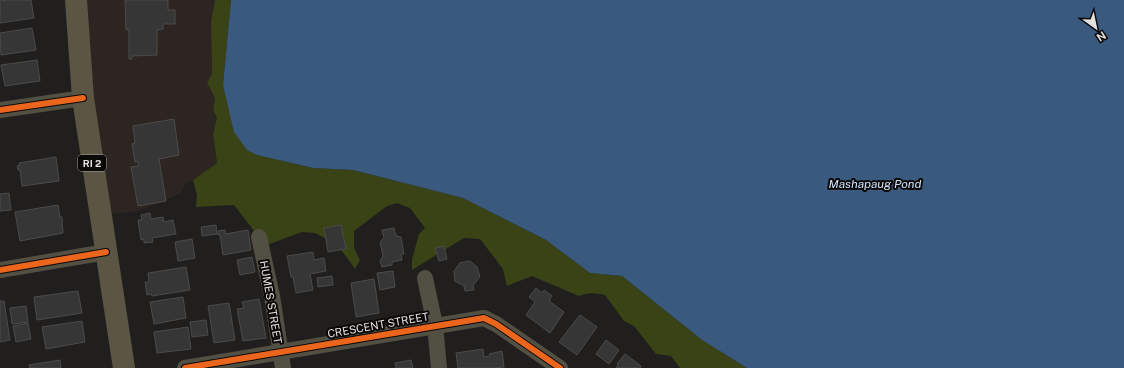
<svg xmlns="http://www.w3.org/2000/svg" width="1124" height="368" viewBox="0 0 1124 368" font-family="'Public Sans',sans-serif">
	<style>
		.built { fill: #2d2521 }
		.forest { fill: #394316 }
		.water { fill: #3a597e }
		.building { fill: #373636; stroke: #4c4b4b }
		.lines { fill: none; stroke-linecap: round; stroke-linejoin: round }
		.minor { stroke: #524f43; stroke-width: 16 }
		.primary { stroke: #5a5643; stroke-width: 22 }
		.cycleway-casing { stroke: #0a0908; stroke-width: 8 }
		.cycleway { stroke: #eb651d; stroke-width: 6 }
		.labels { text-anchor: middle; stroke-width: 4; stroke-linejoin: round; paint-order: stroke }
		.shield { fill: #0a0908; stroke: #a3a1a0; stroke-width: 1 }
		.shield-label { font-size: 10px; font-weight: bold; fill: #e4e2e1 }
		.street-label { font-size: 11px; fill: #e4e2e1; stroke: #0a0908 }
		.water-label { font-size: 12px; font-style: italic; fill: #cde3fd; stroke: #0a0908 }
	</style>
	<rect width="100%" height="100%" fill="#201f1e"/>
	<polygon class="built" points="74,0 215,0 211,22 212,74 207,83 215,98 213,110 217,118 213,134 217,163 193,180 185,183 181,193 161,202 135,212 96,215"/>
	<path class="forest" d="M215,0H231L223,85L257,155L313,168L353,170L463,198L546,240L590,273L622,276L702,340L747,368H680L671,356L656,354L634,326L624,321L605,295C597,293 587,292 579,296L532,276L507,286L503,269L480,239L464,238L412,270V260L419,234L425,228L410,208L397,203L387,206L354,231V248L360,260L355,269L337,244L315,233L302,232L264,246L259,237L234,205L196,207L197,195L193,180L217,163L213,134L217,118L213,110L215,98L207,83L212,74L211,22Z"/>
	<polygon class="water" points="231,0 1124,0 1124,368 747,368 702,340 622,276 590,273 546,240 463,198 353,170 313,168 257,155 247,150 234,132 223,85"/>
	<g class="building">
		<polygon points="8,0 31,0 34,18 0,23 0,1"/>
		<polygon points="125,0 168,0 168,10 175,10 175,24 163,24 163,29 157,30 157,55 132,56 132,59 129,59 129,29 126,30"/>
		<polygon points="32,28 36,50 1,55 0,33"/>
		<polygon points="37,60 40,81 5,86 1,65"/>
		<polygon points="174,119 179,155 159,159 166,201 138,206 131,167 139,166 138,162 135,162 132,144 135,143 133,126"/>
		<polygon points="56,157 59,181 22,186 20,170 18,170 17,166 20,165 19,163"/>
		<polygon points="9,193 11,210 0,211 0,194"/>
		<polygon points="58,205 60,217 62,217 63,233 20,241 15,212"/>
		<polygon points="150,213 151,219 163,217 164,222 173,220 176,234 152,238 153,242 144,243 144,239 141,240 138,220 142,220 141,215"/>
		<polygon points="216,225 217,234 202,236 201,227"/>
		<polygon points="341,225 346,249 328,252 324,228"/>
		<polygon points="394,228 396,236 401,237 404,254 401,254 402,260 392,262 392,265 382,267 380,261 383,256 380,242 384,238 382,230"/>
		<polygon points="225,230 225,234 248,230 251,250 223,255 220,235 218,235 218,231"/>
		<polygon points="192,239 195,258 178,261 175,242"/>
		<polygon points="444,246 447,259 439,261 435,248"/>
		<polygon points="313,252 314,260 324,258 326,271 310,274 313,290 296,293 293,277 291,277 287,256"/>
		<polygon points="252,257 255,272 240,275 237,260"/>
		<polygon points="470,261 477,267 480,277 473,285 474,290 465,291 464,286 455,281 454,271 460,263"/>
		<polygon points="186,267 190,290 152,296 151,294 147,295 145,282 149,282 148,273"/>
		<polygon points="393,271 395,287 380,290 377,273"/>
		<polygon points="332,276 333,285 318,287 317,278"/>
		<polygon points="374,279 379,313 356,317 351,283"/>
		<polygon points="536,288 542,293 544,290 552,296 549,301 564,312 550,333 526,315 535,302 529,297"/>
		<polygon points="78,291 82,313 37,320 34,297"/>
		<polygon points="183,297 186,318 154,324 150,302"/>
		<polygon points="259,299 266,338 243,341 237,309 244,308 242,302"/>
		<polygon points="0,301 4,301 10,340 0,342"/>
		<polygon points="229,303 235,340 214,343 208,306"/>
		<polygon points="26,306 28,322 12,324 10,308"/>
		<polygon points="580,315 597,327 577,355 559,342"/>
		<polygon points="206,320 208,335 192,337 190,322"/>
		<polygon points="82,321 85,342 46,349 42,327"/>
		<polygon points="28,323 31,339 16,342 13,326"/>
		<polygon points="188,327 191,349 157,353 154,332"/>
		<polygon points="606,340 619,350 609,364 596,354"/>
		<polygon points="483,349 484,357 490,356 489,354 502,351 504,367 494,368 458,368 456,353"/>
		<polygon points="625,354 641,366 640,368 616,368 618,365 617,364"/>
		<polygon points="60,360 61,368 30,368 29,365"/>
		<polygon points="411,360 413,368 396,368 395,363"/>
	</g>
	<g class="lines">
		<g class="minor">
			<polyline points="0,110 83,98"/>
			<polyline points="259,237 272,296 283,368"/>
			<polyline points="0,270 106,252"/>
			<polyline points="425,278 435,325 439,368"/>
			<polyline points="185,368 484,318 496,324 560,368"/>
		</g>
		<polyline class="primary" points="76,0 83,98 124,368"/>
		<g class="cycleway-casing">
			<g id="cycleway">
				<polyline points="0,110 83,98"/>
				<polyline points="0,270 106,252"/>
				<polyline points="185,368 484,318 496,324 560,368"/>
			</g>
		</g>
		<use href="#cycleway" class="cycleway"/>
	</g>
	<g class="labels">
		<rect class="shield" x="78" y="155" width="28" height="16" rx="3"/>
		<g class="shield-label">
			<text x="92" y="167">RI 2</text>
		</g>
		<g class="street-label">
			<text transform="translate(271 302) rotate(80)" y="4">HUMES STREET</text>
			<text transform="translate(378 325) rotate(-10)" y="4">CRESCENT STREET</text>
		</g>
		<g class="water-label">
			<text x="875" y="188">Mashapaug Pond</text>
		</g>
	</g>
	<g transform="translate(1096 28) rotate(147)" stroke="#0a0908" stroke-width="3" paint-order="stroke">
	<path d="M0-3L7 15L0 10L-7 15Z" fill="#e4e2e1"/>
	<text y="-6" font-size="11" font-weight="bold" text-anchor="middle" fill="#e4e2e1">N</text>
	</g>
</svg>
